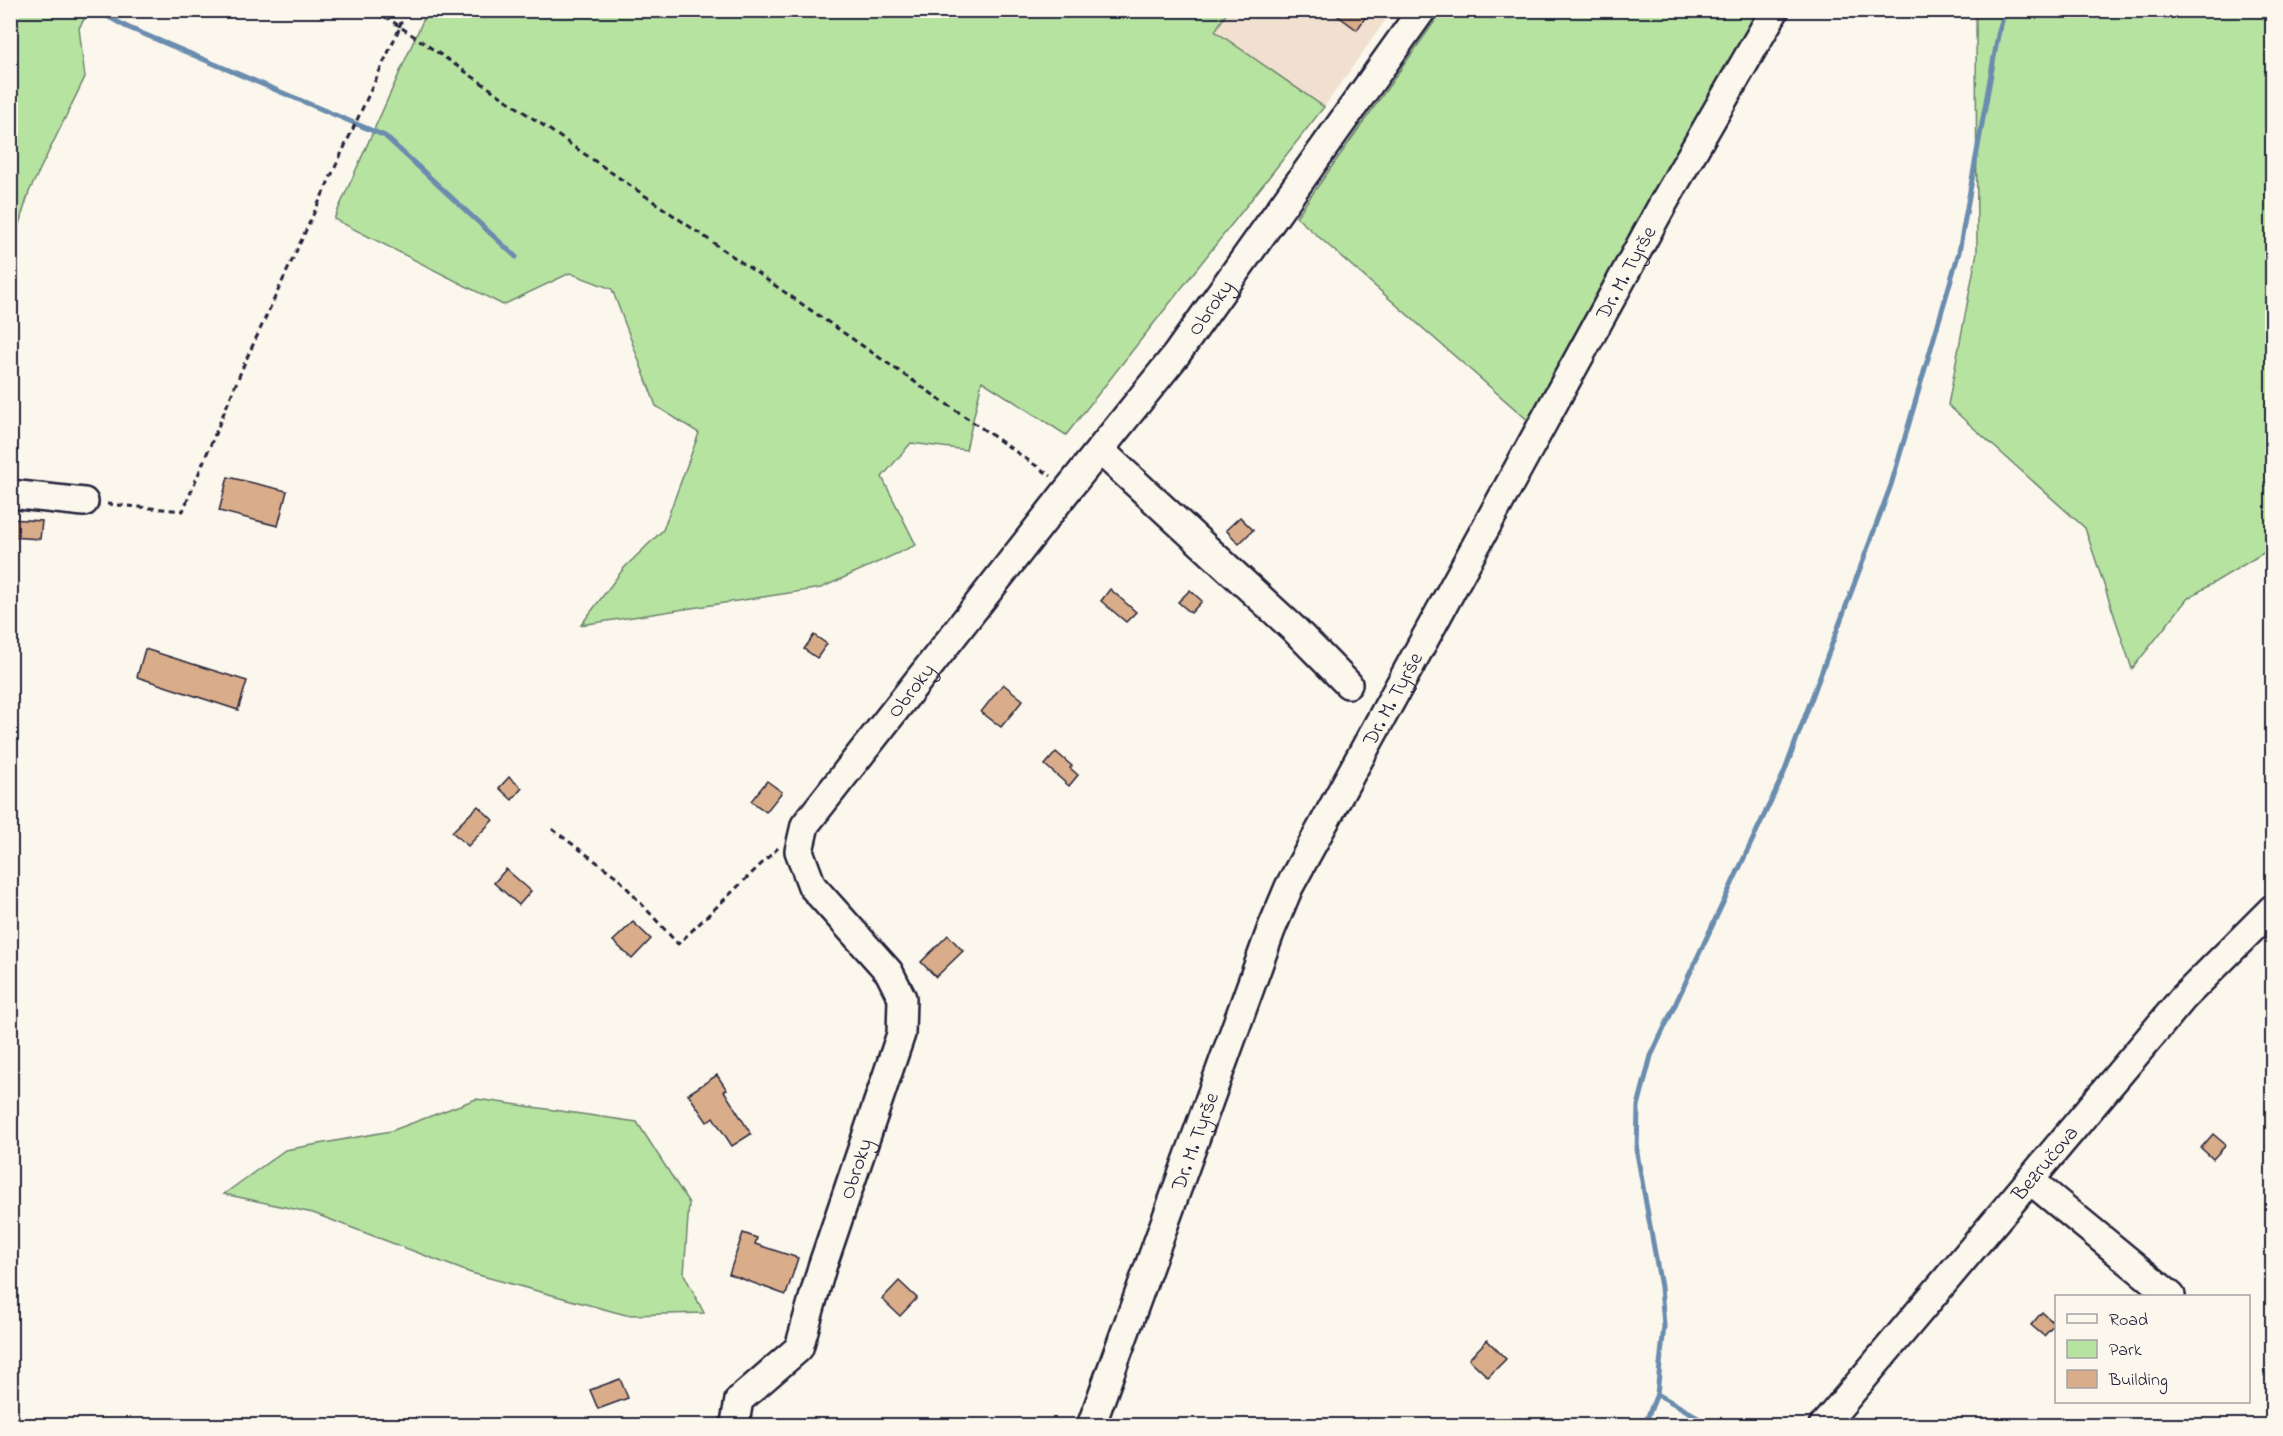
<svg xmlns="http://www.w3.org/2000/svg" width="2283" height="1436" viewBox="0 0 2283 1436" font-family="'Indie Flower',sans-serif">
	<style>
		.built { fill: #f1e0cf }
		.green { fill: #b7e3a1; stroke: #6c826e; stroke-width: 1.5 }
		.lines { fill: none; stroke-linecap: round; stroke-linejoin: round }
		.stream { stroke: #6b8cae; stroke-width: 5 }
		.building { fill: #d9ac8a; stroke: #22223b; stroke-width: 1.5 }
		.minor-casing { stroke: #22223b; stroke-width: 32 }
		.path { stroke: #22223b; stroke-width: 3; stroke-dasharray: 6 4.5; stroke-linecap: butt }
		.minor { stroke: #fbf7ec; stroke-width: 27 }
		.labels { text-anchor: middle; stroke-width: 4.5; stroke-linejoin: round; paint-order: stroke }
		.street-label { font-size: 21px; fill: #22223b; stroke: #fbf7ec }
	</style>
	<rect width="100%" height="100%" fill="#fbf7ec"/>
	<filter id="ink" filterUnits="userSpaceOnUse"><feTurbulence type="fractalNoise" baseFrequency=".0167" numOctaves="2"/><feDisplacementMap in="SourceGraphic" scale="12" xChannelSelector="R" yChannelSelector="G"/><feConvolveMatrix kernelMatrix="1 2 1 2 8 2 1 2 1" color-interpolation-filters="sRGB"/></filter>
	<g filter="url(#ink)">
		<polygon class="built" points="1228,11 1392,11 1324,107 1214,30"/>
		<g class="green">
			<polygon points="17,10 89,11 79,28 85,77 29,192 11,250 10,19"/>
			<polygon points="413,11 1228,11 1215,31 1324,107 1066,435 982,381 966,450 911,443 882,477 916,545 821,588 581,625 624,568 663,530 699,433 656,406 612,289 570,273 503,305 334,219 424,18"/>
			<polygon points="1442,11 1762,11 1530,422 1296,217"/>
			<polygon points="1976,11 2272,11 2272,552 2265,552 2188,598 2132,669 2085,528 1948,405 1977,252"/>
			<polygon points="476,1099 637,1122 689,1203 684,1274 704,1313 626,1315 471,1273 313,1213 224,1194 285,1150 391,1131"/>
		</g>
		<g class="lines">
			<g class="stream">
				<polyline points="96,10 127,27 385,136 516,257"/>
				<polyline points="1657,1394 1664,1326 1661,1287 1637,1153 1638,1106 1651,1056 1784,773 1891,485 1959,252 1998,35 2005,10"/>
				<polyline points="1644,1426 1657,1394 1696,1416 1706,1426"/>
			</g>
		</g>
		<g class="building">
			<polygon points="1330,10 1370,10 1357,30"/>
			<polygon points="228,477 287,491 278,526 219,511"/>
			<polygon points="1240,517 1253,530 1239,544 1226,530"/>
			<polygon points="10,519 42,521 40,539 10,537"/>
			<polygon points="1110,589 1136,612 1126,622 1101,601"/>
			<polygon points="1190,590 1202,601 1191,613 1178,602"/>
			<polygon points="814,635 827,644 817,658 804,649"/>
			<polygon points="145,649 247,681 238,710 137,677"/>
			<polygon points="1003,684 1023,700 1001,727 981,712"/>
			<polygon points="1056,752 1072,766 1070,768 1078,775 1069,786 1045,765"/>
			<polygon points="509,777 522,788 512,800 499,788"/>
			<polygon points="767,781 782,792 766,812 751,801"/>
			<polygon points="478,806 493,820 468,846 452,832"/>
			<polygon points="506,869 531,891 519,905 494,883"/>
			<polygon points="633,922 651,939 632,959 613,941"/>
			<polygon points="948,935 963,951 936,977 921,962"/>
			<polygon points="717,1075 727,1090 724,1091 751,1134 732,1146 713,1117 707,1122 688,1094"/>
			<polygon points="2213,1134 2226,1145 2213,1159 2201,1148"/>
			<polygon points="743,1233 757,1238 755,1244 798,1258 786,1295 729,1274"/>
			<polygon points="899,1281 917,1298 900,1316 882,1299"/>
			<polygon points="2042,1312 2055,1324 2044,1336 2031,1325"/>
			<polygon points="1487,1340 1506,1359 1488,1377 1469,1359"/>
			<polygon points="620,1379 628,1398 598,1409 590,1390"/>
		</g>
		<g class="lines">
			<g class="minor-casing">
				<g id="minor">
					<polyline points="1100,450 1296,631 1348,684"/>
					<polyline points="10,494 84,502"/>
					<polyline points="2030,1180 2171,1296"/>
					<path id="s1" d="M736,1426L735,1423L739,1400L799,1348L822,1267L901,1034L902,998L889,972L812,886L799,851L805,825L1069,488L1176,355L1422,10"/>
					<path id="s2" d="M1091,1426L1271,930L1289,887L1664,202L1775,10"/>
					<path id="s3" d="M1823,1426L2183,998L2272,909"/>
				</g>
			</g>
			<g class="path">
				<polyline points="376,10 1051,476"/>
				<polyline points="399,27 407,10"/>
				<polyline points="107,504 183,511 245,362 400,27"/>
				<polyline points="552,829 617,877 678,944 778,848"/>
			</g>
			<use href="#minor" class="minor"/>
		</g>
	</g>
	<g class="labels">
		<g class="street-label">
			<text dy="7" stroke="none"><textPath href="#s2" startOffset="1275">Dr. M. Tyrše</textPath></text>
			<text dy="7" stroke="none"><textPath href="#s1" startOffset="1338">Obroky</textPath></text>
			<text dy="7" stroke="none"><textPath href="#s1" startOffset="852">Obroky</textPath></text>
			<text dy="7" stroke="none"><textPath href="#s2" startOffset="789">Dr. M. Tyrše</textPath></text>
			<text dy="7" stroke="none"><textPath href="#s2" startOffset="303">Dr. M. Tyrše</textPath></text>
			<text dy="7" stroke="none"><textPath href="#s3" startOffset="344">Bezručova</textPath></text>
			<text dy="7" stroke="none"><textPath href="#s1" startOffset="294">Obroky</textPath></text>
		</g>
	</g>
	<rect width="2283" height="1436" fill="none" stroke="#fbf7ec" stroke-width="36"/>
	<rect x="18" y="18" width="2247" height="1400" fill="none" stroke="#22223b" stroke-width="2" filter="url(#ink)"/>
	<rect x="2055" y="1295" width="195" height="108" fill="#fbf7ec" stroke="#a4a2a5" stroke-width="1.5"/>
	<rect x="2067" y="1314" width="30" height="9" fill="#fbf7ec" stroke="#a4a2a5" stroke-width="1.5"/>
	<text x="2109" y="1325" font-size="18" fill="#22223b">Road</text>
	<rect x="2067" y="1340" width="30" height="18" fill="#b7e3a1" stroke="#a4a2a5" stroke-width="1.5"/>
	<text x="2109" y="1355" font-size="18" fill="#22223b">Park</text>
	<rect x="2067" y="1370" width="30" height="18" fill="#d9ac8a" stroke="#a4a2a5" stroke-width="1.5"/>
	<text x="2109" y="1385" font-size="18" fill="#22223b">Building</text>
</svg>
